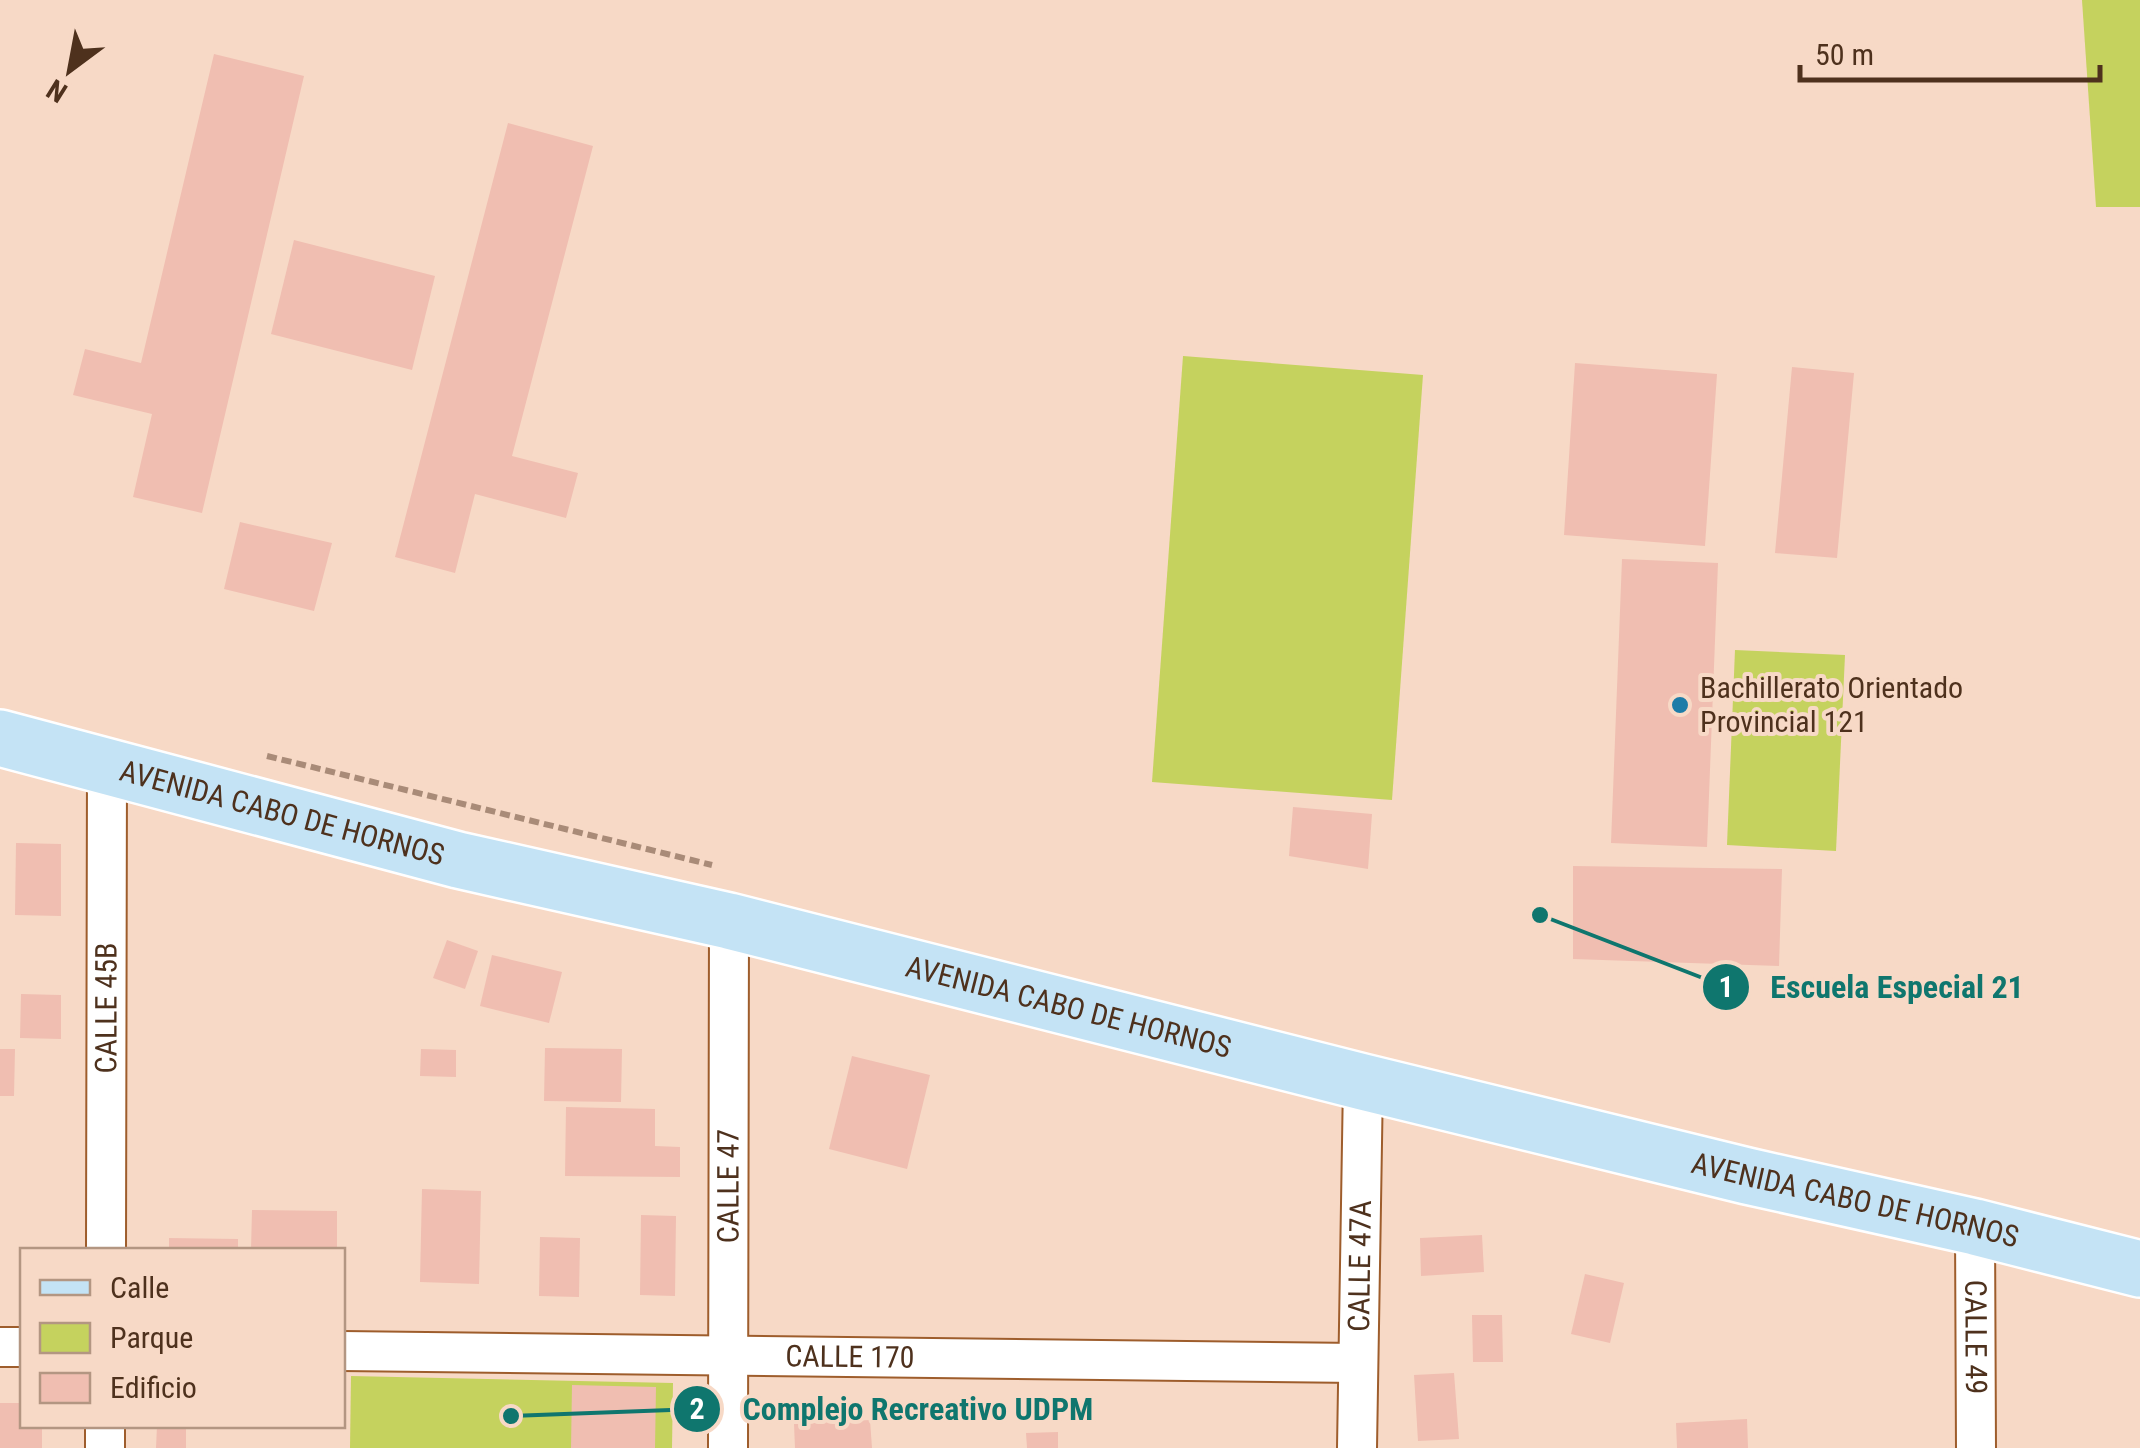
<svg xmlns="http://www.w3.org/2000/svg" width="2140" height="1448" viewBox="0 0 2140 1448" font-family="'Roboto Condensed',sans-serif">
	<style>
		.green { fill: #c5d25e }
		.building { fill: #f0beb1 }
		.lines { fill: none; stroke-linecap: round; stroke-linejoin: round }
		.street-casing { stroke: #9e5d2c; stroke-width: 42 }
		.primary-casing { stroke: #fff; stroke-width: 60 }
		.path { stroke: #a98b78; stroke-width: 6; stroke-dasharray: 10 5; stroke-linecap: butt }
		.street { stroke: #fff; stroke-width: 38 }
		.primary { stroke: #c4e3f5; stroke-width: 55 }
		.poi-dot { fill: #1d7ca8; stroke: #f7d9c6; stroke-width: 4 }
		.labels { text-anchor: middle; stroke-width: 8; stroke-linejoin: round; paint-order: stroke }
		.poi-label { font-size: 30px; fill: #4e311d; stroke: #f7d9c6; text-anchor: start }
		.street-label { font-size: 30px; fill: #4e311d; stroke: #f7d9c6 }
		.leader { fill: none; stroke: #0f766e; stroke-width: 4 }
		.callout-dot { fill: #0f766e; stroke: #f7d9c6; stroke-width: 4 }
		.mark-label { font-size: 30px; text-anchor: middle; font-weight: bold; fill: #fff }
		.callout-label { font-size: 32px; text-anchor: middle; font-weight: bold; fill: #0f766e; stroke: #f7d9c6; stroke-width: 8; stroke-linejoin: round; paint-order: stroke }
	</style>
	<rect width="100%" height="100%" fill="#f7d9c6"/>
	<g class="green">
		<polygon points="2082,0 2140,0 2140,207 2096,207"/>
		<polygon points="1183,356 1423,375 1392,800 1152,782"/>
		<polygon points="1735,650 1845,655 1836,851 1727,845"/>
		<polygon points="351,1376 673,1383 672,1448 350,1448"/>
	</g>
	<g class="building">
		<polygon points="214,54 304,76 202,513 133,497 152,414 73,395 85,349 141,363"/>
		<polygon points="508,123 593,146 512,456 578,473 566,518 475,494 455,573 395,557"/>
		<polygon points="294,240 435,276 412,370 271,334"/>
		<polygon points="1575,363 1717,374 1705,546 1564,535"/>
		<polygon points="1792,367 1854,373 1837,558 1775,553"/>
		<polygon points="240,522 332,543 314,611 224,589"/>
		<polygon points="1622,559 1718,563 1707,847 1611,843"/>
		<polygon points="1293,807 1372,814 1368,869 1289,856"/>
		<polygon points="16,843 61,844 61,916 15,915"/>
		<polygon points="1573,866 1782,869 1779,966 1573,959"/>
		<polygon points="447,940 478,951 465,989 433,978"/>
		<polygon points="492,955 562,972 549,1023 480,1006"/>
		<polygon points="21,994 61,995 61,1039 20,1038"/>
		<polygon points="545,1048 622,1049 621,1102 544,1101"/>
		<polygon points="0,1049 15,1049 14,1096 0,1096"/>
		<polygon points="421,1049 456,1050 456,1077 420,1076"/>
		<polygon points="852,1056 930,1075 907,1169 829,1149"/>
		<polygon points="566,1107 655,1109 655,1146 680,1147 680,1177 565,1176"/>
		<polygon points="422,1189 481,1191 479,1284 420,1282"/>
		<polygon points="252,1210 337,1211 337,1250 251,1250"/>
		<polygon points="641,1215 676,1216 675,1296 640,1295"/>
		<polygon points="1482,1235 1484,1272 1421,1276 1420,1238"/>
		<polygon points="540,1237 580,1238 579,1297 539,1296"/>
		<polygon points="169,1238 238,1239 238,1250 169,1250"/>
		<polygon points="1585,1274 1624,1283 1610,1343 1571,1334"/>
		<polygon points="1472,1315 1502,1315 1503,1362 1473,1362"/>
		<polygon points="1454,1373 1459,1439 1418,1441 1414,1375"/>
		<polygon points="572,1385 656,1387 655,1448 571,1448"/>
		<polygon points="0,1403 22,1403 22,1426 42,1426 42,1448 0,1448"/>
		<polygon points="1747,1419 1748,1448 1677,1448 1676,1423"/>
		<polygon points="870,1420 872,1448 795,1448 794,1424"/>
		<polygon points="157,1426 186,1426 186,1448 156,1448"/>
		<polygon points="1058,1432 1058,1448 1027,1448 1026,1433"/>
	</g>
	<g class="lines">
		<g class="street-casing">
			<g id="street">
				<path id="s1" d="M1975,1227L1976,1448"/>
				<path id="s2" d="M106,1250L107,766"/>
				<polyline points="0,1347 22,1347"/>
				<path id="s3" d="M342,1351L1358,1363"/>
				<polyline points="105,1448 105,1426"/>
				<path id="s4" d="M728,1448L729,921"/>
				<path id="s5" d="M1357,1448L1363,1082"/>
			</g>
		</g>
		<g class="primary-casing">
			<g id="primary">
				<path id="s6" d="M0,738L458,860L729,921L1363,1082L1747,1176L1975,1227L2140,1269"/>
			</g>
		</g>
		<polyline class="path" points="267,756 712,865"/>
		<use href="#street" class="street"/>
		<use href="#primary" class="primary"/>
	</g>
	<circle class="poi-dot" cx="1680" cy="705" r="10"/>
	<g class="labels">
		<g class="poi-label">
			<text x="1700" y="698">Bachillerato Orientado<tspan x="1700" dy="34">Provincial 121</tspan></text>
		</g>
		<g class="street-label">
			<text dy="10" stroke="none"><textPath href="#s6" startOffset="292">AVENIDA CABO DE HORNOS</textPath></text>
			<text dy="10" stroke="none"><textPath href="#s6" startOffset="1102">AVENIDA CABO DE HORNOS</textPath></text>
			<text dy="10" stroke="none"><textPath href="#s2" startOffset="242">CALLE 45B</textPath></text>
			<text dy="10" stroke="none"><textPath href="#s4" startOffset="262">CALLE 47</textPath></text>
			<text dy="10" stroke="none"><textPath href="#s6" startOffset="1912">AVENIDA CABO DE HORNOS</textPath></text>
			<text dy="10" stroke="none"><textPath href="#s5" startOffset="182">CALLE 47A</textPath></text>
			<text dy="10" stroke="none"><textPath href="#s1" startOffset="110">CALLE 49</textPath></text>
			<text dy="10" stroke="none"><textPath href="#s3" startOffset="508">CALLE 170</textPath></text>
		</g>
	</g>
	<path class="leader" d="M1540 915L1726 987M511 1416L697 1409"/>
	<g class="callout-dot">
		<circle cx="1540" cy="915" r="10"/>
		<circle cx="511" cy="1416" r="10"/>
		<circle cx="1726" cy="987" r="25"/>
		<circle cx="697" cy="1409" r="25"/>
	</g>
	<g class="mark-label">
		<text x="1726" y="997">1</text>
		<text x="697" y="1419">2</text>
	</g>
	<g class="callout-label">
		<text x="1897" y="998">Escuela Especial 21</text>
		<text x="918" y="1420">Complejo Recreativo UDPM</text>
	</g>
	<rect x="20" y="1248" width="325" height="180" fill="#f7d9c6" stroke="#b39682" stroke-width="2.5"/>
	<rect x="40" y="1280" width="50" height="15" fill="#c4e3f5" stroke="#b39682" stroke-width="2.5"/>
	<text x="110" y="1298" font-size="30" fill="#4e311d">Calle</text>
	<rect x="40" y="1323" width="50" height="30" fill="#c5d25e" stroke="#b39682" stroke-width="2.5"/>
	<text x="110" y="1348" font-size="30" fill="#4e311d">Parque</text>
	<rect x="40" y="1373" width="50" height="30" fill="#f0beb1" stroke="#b39682" stroke-width="2.5"/>
	<text x="110" y="1398" font-size="30" fill="#4e311d">Edificio</text>
	<g transform="translate(70 70) rotate(212)" stroke="#f7d9c6" stroke-width="8" paint-order="stroke">
	<path d="M0-8L18 38L0 25L-18 38Z" fill="#4e311d"/>
	<text y="-15" font-size="28" font-weight="bold" text-anchor="middle" fill="#4e311d">N</text>
	</g>
	<path d="M1800 65v15h300v-15" fill="none" stroke="#4e311d" stroke-width="5"/>
	<text x="1815" y="65" font-size="30" fill="#4e311d" stroke="#f7d9c6" stroke-width="8" paint-order="stroke">50 m</text>
</svg>
